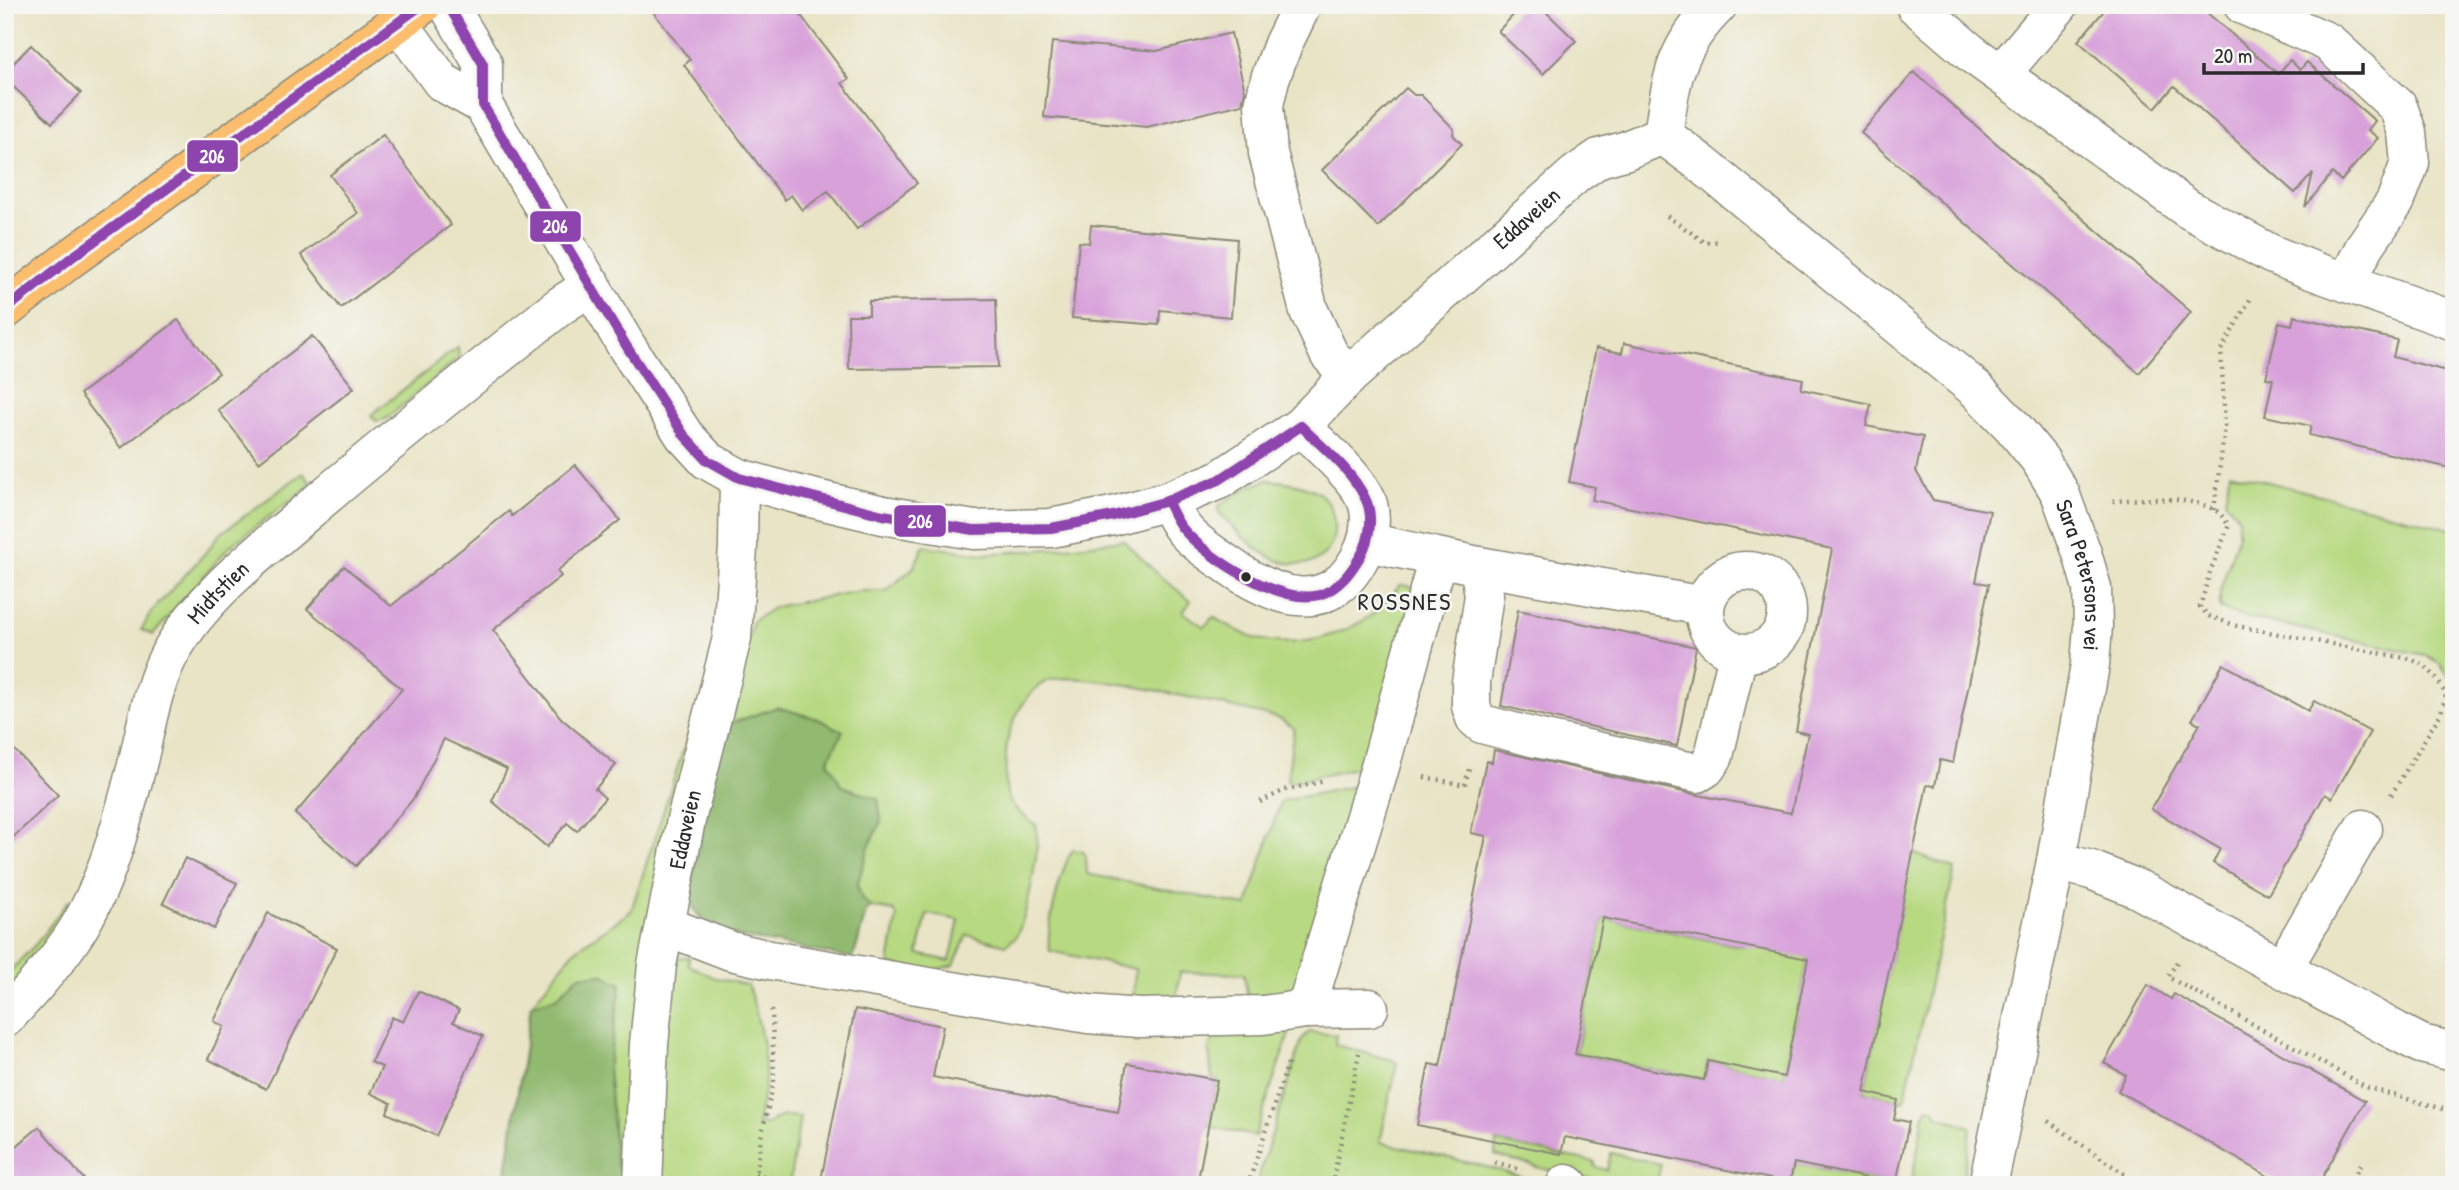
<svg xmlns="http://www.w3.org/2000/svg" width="2459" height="1190" viewBox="0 0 2459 1190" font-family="'Patrick Hand',sans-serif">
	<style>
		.green { fill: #b7d981; stroke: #718256; stroke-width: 2; fill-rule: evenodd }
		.forest { fill: #91b96f; stroke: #5e724d; stroke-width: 2 }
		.building { fill: #d8a1da; fill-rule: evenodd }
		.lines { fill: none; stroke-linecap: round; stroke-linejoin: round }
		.minor-casing { stroke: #8a8878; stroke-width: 41 }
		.major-casing { stroke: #8a8878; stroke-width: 41 }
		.path { stroke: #8a8878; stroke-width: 4.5; stroke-dasharray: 2 5; stroke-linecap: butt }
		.minor { stroke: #fff; stroke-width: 38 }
		.major { stroke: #fbbd6e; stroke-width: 38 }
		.bus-1-casing { stroke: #f6f6f2; stroke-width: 16 }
		.bus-1 { stroke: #8e44ad; stroke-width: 10 }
		.bus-dot { fill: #2b2b2b; stroke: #f6f6f2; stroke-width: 2.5 }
		.labels { text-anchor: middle; stroke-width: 5; stroke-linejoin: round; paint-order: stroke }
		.street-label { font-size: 23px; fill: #2b2b2b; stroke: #f6f6f2 }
		.neighbourhood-label { font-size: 24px; letter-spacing: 2px; fill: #2b2b2b; stroke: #f6f6f2 }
		.line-badge { stroke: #f6f6f2; stroke-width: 2.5 }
		.badge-label { font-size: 19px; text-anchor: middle; font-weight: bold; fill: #fff }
	</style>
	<rect width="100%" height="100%" fill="#f6f6f2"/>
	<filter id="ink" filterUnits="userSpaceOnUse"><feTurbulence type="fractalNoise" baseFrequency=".0143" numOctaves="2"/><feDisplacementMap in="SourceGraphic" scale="14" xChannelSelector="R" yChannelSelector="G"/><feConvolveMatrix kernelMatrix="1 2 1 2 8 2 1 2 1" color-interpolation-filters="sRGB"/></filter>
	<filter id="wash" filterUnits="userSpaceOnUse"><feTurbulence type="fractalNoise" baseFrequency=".00686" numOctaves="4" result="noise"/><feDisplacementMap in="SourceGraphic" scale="28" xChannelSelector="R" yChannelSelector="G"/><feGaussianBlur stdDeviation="1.57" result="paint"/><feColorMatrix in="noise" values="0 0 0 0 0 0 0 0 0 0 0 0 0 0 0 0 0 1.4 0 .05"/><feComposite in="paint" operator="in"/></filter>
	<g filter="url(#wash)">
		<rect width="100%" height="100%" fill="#e9e4c6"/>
		<g class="green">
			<polygon points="458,347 459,358 386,419 376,421 371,415"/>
			<polygon points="2230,472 2454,530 2454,685 2440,663 2425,655 2236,615 2220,608 2220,591 2238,536 2238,517 2225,500"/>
			<polygon points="303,473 312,484 229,547 153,635 141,630 153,610 207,551 219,535"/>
			<path d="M1267,480C1284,481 1304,484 1319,493C1339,507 1340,546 1319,559C1308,567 1283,564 1272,558C1251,547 1234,529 1219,512L1218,506L1249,487Z"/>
			<path d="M1123,540L1161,577L1191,601L1183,612L1204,627L1213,617C1225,623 1238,632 1251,637C1295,651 1343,637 1379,610C1387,604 1393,593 1400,585L1409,586L1419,592L1365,766L1293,782L1287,781L1294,728L1278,718C1236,709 1079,667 1047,681C1024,692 1007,729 1006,753C1005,793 1001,801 1036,825C1041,847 1027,919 1015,938C1013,939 1008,943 1006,945L967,935L954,965L928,972L889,964L897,916L894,911L871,907L862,899L857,885L868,849L881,821L878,799L842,786L828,761L726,725L753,621L775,607L859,591H886L913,568L924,546L985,554L1051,549ZM927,914L959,920L950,961L918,954Z"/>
			<polygon points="693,720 630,1184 616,1162 608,1068 621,984 579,976 557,997 531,1005 574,951 631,911"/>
			<path d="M1365,784L1300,991L1248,999L1244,974L1180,972L1175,1005L1133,1002L1135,969L1050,951C1044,935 1062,864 1073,850L1081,851L1086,856L1087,874L1247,906L1281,801Z"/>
			<polygon points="1912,853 1955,869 1904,1101 1864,1092"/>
			<polygon points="68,901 72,908 46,946 5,993 5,976 36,944"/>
			<polygon points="1603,918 1739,946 1812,941 1784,1077 1708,1061 1704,1080 1576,1054"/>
			<path d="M689,957V965L715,978L748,985C757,1013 765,1044 765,1073C766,1090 760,1107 757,1123L767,1125C777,1115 786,1115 800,1117L789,1185H655L659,1046L678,958Z"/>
			<polygon points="1292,1025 1255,1136 1208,1126 1217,1080 1212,1079 1209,1049 1215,1032"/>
			<polygon points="1309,1032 1336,1035 1335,1045 1392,1060 1397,1063 1380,1142 1491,1168 1548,1185 1256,1185 1302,1039"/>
			<polygon points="1928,1107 1934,1109 1938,1116 1971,1127 1962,1185 1911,1185 1924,1114"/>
			<path d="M1496,1142L1595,1162V1167L1607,1170L1611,1153L1661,1164L1656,1185C1600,1185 1547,1171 1495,1155Z"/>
			<polygon points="1794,1163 1901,1185 1794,1185 1790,1183"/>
		</g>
		<g class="forest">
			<polygon points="777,707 818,719 843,731 828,761 842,786 878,799 881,821 868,849 857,885 862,899 871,907 866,912 855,952 851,958 712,931 695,911 689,892 726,725"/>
			<polygon points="602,974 621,984 608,1068 616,1162 630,1185 504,1185 531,1005 557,997 578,976"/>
		</g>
		<g id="blocks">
			<g class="building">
				<polygon points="648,5 793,5 849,79 842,83 917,183 857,229 828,191 802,210 791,195 785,200 684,65 690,60"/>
				<polygon points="1523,5 1539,5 1576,41 1543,74 1498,31"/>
				<polygon points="2109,5 2198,5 2278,74 2290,60 2300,70 2307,62 2375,121 2368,130 2378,138 2341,181 2332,173 2305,207 2313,173 2295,193 2174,86 2155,108 2078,41"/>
				<polygon points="1231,33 1245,91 1242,104 1147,127 1044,117 1052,42 1157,51"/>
				<polygon points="31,45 81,93 52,123 5,79 5,72"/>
				<polygon points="1914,72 2191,312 2139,373 1861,133"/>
				<polygon points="1406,88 1414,95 1421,95 1454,129 1453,135 1462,144 1378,227 1322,170"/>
				<polygon points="383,135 451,225 341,308 301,255 358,213 330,175"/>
				<polygon points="1091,225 1237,239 1231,317 1160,310 1159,325 1072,318 1079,242 1089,243"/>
				<polygon points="996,299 998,367 849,369 848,315 869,315 869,301"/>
				<polygon points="2294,316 2397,340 2393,357 2454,373 2454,469 2309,435 2311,426 2265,416 2273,379 2266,378 2279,322 2292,325"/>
				<polygon points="178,320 219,373 121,448 80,394"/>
				<polygon points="312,336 354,388 259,462 218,410"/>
				<path d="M1624,343L1803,379L1801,389L1871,404L1866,426L1923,437L1916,471L1933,500L1990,511L1976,582L1989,584L1953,763L1940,760L1935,786L1927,785L1864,1092L1898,1100L1894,1119L1909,1122L1896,1184L1794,1163L1790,1183L1565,1137L1561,1154L1417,1125L1429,1064L1440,1066L1486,836L1471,833L1486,761L1492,762L1494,750L1693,794L1791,813L1808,734L1796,731L1832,549L1592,500L1595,487L1569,482L1596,348L1622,353ZM1603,918L1808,959L1784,1077L1708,1061L1704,1080L1575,1054Z"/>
				<polygon points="575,465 620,520 557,571 561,576 493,630 561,718 616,765 595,789 605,798 577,831 567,823 547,847 492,801 507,769 444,739 414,798 356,866 295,814 402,689 307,609 344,566 391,606 509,511 512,516"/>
				<polygon points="1518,610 1696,647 1677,746 1501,706"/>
				<polygon points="2223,664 2308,711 2314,701 2370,732 2332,798 2325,794 2268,895 2213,863 2220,849 2151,809 2200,724 2192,720"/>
				<polygon points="5,740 58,795 5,845"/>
				<polygon points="185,858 237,883 214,929 163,903"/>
				<polygon points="268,913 337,948 266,1089 208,1059 224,1027 214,1021"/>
				<polygon points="2148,985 2171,999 2174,994 2365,1101 2318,1185 2284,1185 2118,1091 2126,1075 2104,1063"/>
				<polygon points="418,991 459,1010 453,1022 483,1036 436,1136 387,1113 391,1103 370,1093 382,1067 371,1062 392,1017 403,1022"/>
				<polygon points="855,1009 943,1026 933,1077 1118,1112 1127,1063 1217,1080 1197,1185 820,1185"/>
				<polygon points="39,1127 89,1185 5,1185 5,1156"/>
			</g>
		</g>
	</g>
	<g filter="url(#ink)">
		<use href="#blocks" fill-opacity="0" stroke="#8a8878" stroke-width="2"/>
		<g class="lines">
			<g class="minor-casing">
				<g id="minor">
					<polyline points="448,5 483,64 483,105"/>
					<polyline points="1302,5 1283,44 1270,79 1264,105 1268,153 1309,311 1329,354 1349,376"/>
					<polyline points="1915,5 1971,53 2188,209 2271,254 2311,270 2454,321"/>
					<polyline points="2243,5 2328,42 2398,107 2407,132 2410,163 2395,202 2365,246 2347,282"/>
					<path id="s1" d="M398,22L442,82L483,105L627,347L684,435L707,460L739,478L803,496L883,515L974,530L1051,528L1113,516L1167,501L1219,480L1301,426L1349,376L1576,174L1599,158L1624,151L1663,135"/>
					<polyline points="2001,74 2059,5"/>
					<path id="s2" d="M1663,135L1702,164L1976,389L2013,427L2040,460L2060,493L2082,553L2092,588L2093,626L2090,665L2056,861L1988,1185"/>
					<path d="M1663,135C1672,76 1674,49 1718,5"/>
					<path d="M1167,501C1173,511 1178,524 1186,532C1197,544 1211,553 1224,562C1275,599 1332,621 1364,549C1370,534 1373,512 1365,497C1350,470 1322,448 1301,426"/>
					<polyline points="1367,542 1479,566 1704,606"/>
					<polyline points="1479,566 1484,595 1471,682 1471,706 1475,718 1482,724 1536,738 1698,773 1706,768 1714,756 1738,654"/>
					<circle cx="1746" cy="612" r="41"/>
					<polyline points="2056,861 2091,870 2138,889 2396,1031 2421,1044 2454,1052"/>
					<polyline points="666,926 731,951 770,960 1088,1014 1139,1018 1263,1015 1306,1009 1378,774 1438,558"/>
					<polyline points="2283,968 2363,829"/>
					<polyline points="1306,1009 1369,1008"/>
					<path id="s3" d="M5,1018C31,991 56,963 76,932C106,885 122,822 136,769C146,730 152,683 173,648C204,595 256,556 302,516C386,444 473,375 560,306L592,285"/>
					<polyline points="1566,1184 1569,1185"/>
					<path id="s4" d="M643,1185L649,1044L657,965L686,820L732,638L738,547L739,478"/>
				</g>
			</g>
			<g class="major-casing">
				<polyline id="major" points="5,310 71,258 422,5"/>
			</g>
			<g class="path">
				<polyline points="1667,216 1706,243 1721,241"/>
				<path d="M2113,501C2141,499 2194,495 2218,512C2222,515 2225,521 2229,525L2210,572L2200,607L2209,616L2237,626L2410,659C2429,666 2437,677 2446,695L2441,713L2391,795"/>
				<polyline points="2214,510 2225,426 2221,350 2252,296"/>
				<polyline points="1424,777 1465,785 1469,769"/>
				<polyline points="1260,802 1285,790 1325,781"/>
				<polyline points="2177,962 2168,977 2368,1088 2454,1112"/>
				<polyline points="2048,1121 2140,1185"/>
				<polyline points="1495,1162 1522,1170"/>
				<polyline points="755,1174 796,1183 795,1185"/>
				<polyline points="755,1185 761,1137 774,1082 772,1009"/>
				<polyline points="1248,1185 1289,1060"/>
				<polyline points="1332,1185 1359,1053"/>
				<polyline points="2349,1185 2362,1163"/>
			</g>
			<use href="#minor" class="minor"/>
			<use href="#major" class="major"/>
			<g class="bus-1-casing">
				<g id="bus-1">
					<polyline points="448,5 483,64 483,105 627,347 684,435 707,460 739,478 883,515 974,530 1051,528 1113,516 1167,501"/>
					<polyline points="5,310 71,258 422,5"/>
					<path d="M1301,426C1323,448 1351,469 1365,498C1374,515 1370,539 1361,555C1351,572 1339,589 1319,595C1281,605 1207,558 1183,529C1176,521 1172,510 1167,501L1219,480Z"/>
				</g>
			</g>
			<use href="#bus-1" class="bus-1"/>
		</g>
	</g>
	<circle class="bus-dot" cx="1246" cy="577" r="6"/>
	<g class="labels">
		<g class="street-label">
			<text dy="8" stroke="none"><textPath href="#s1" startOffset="1477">Eddaveien</textPath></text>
			<text dy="8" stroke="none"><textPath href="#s2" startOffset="623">Sara Petersons vei</textPath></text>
			<text dy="8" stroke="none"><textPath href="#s3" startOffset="485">Midtstien</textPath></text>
			<text dy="8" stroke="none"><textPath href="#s4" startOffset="359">Eddaveien</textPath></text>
		</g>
		<g class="neighbourhood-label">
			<text x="1405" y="610">ROSSNES</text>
		</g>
	</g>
	<g class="line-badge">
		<rect x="186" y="139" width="53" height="34" rx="7" fill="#8e44ad"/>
		<rect x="529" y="210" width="53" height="33" rx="7" fill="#8e44ad"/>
		<rect x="893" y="504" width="54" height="34" rx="7" fill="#8e44ad"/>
	</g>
	<g class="badge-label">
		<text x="212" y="163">206</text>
		<text x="555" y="233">206</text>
		<text x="920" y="528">206</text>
	</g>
	<rect width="2459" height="1190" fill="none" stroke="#f6f6f2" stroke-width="28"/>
	<path d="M2204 63v10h159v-10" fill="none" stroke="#2b2b2b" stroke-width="3.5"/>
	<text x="2214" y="63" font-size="21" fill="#2b2b2b" stroke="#f6f6f2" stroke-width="5" paint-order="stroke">20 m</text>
</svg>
